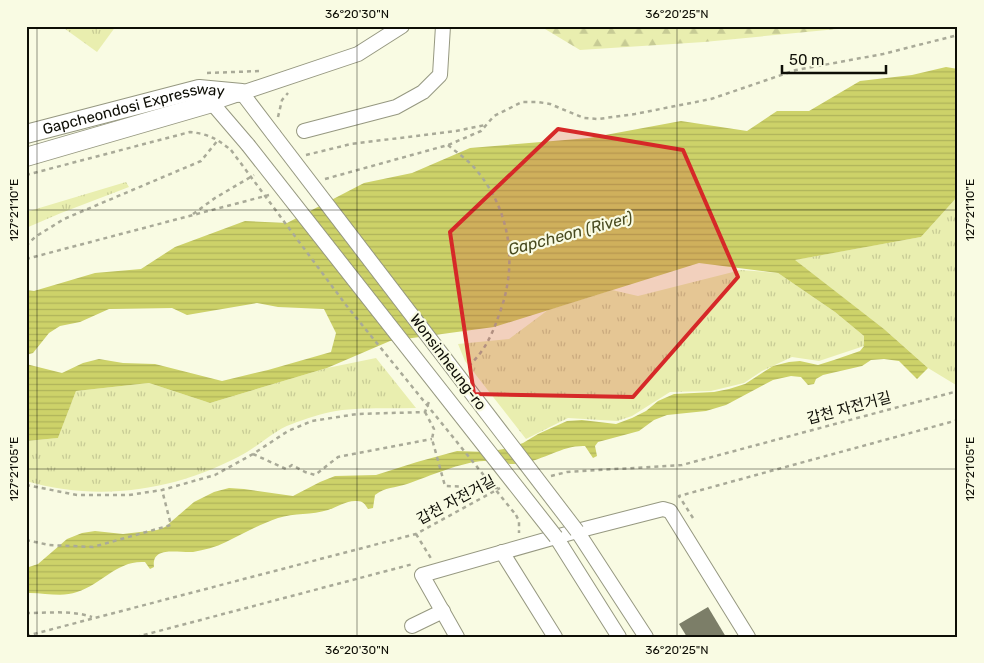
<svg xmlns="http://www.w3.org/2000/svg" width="984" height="663" viewBox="0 0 984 663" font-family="Rubik,'Noto Sans KR',sans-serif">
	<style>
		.grass { fill: url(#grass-tufts) }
		.forest { fill: url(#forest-firs) }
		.water { fill: url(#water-rules) }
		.building { fill: #7c7e68 }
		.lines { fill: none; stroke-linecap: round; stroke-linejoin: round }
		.minor-casing { stroke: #969881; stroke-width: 16 }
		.major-casing { stroke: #969881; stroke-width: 20 }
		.path { stroke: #a9aa98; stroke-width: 2.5; stroke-dasharray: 4 4; stroke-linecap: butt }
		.minor { stroke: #fff; stroke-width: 14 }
		.major { stroke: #fff; stroke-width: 18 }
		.minor-bridge-casing { stroke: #969881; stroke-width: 16; stroke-linecap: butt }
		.path-bridge { stroke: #a9aa98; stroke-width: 2.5; stroke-dasharray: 4 4; stroke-linecap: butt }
		.minor-bridge { stroke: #fff; stroke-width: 14 }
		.marked { fill: #d62828; fill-opacity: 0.2; stroke: #d62828; stroke-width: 4; stroke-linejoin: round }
		.ticks { fill: none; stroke: #0e0e06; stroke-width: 1; stroke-opacity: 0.45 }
		.labels { text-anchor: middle; stroke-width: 4.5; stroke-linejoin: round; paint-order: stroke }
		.street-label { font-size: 15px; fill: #0e0e06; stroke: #f9fbe3 }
		.water-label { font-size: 16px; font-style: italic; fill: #484a1f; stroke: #f9fbe3 }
		.neatline { fill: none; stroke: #0e0e06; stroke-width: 2 }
		.ticks-label { font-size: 12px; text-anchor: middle; fill: #0e0e06 }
	</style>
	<defs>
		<pattern id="grass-tufts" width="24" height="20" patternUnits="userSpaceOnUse" patternTransform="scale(1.25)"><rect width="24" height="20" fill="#e9eeaf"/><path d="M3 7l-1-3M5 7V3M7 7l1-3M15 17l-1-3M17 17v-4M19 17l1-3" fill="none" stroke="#c7cb95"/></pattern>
		<pattern id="forest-firs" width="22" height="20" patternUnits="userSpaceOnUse" patternTransform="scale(1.25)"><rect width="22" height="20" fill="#e9eeaf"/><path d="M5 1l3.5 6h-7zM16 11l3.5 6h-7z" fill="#c7cb95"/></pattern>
		<pattern id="water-rules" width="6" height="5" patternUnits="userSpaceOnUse" patternTransform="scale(1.25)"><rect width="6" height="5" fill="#cdd269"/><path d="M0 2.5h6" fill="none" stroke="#afb35a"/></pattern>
	</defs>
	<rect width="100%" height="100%" fill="#f9fbe3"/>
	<g class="grass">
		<polygon points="61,26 116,26 97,52"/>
		<polygon points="126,182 129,187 61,213 26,228 26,212"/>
		<polygon points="958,196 958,385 956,385 928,368 884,329 794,260 921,237"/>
		<polygon points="741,270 778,273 835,312 864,336 864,346 819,361 792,357 762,371 744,383 711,391 670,392 632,416 617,421 568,418 526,439 465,361 458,344 509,339 548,310 612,290 638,296"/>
		<path d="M376,358L416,408C389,409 361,407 336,411C322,413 305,419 292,424C275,430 262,443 247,452C180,490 101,503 26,481V441L58,438L76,391L149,383L210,403L327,368Z"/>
	</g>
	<polygon class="forest" points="540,26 868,26 704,42 580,50"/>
	<path class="water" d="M946,67L958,69V196L921,237L795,260L884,329L928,368L917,379L899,361L884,359L871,360L862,366L823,375L816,379L814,384L808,385L801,377L791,376L773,380L726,405L706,411L667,415L654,420L639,431L598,442L595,446L597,456L593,458L585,446C563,445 544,460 522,463C509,466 498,461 484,461C461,462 430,476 407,484C395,488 385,487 375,495L373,508L368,509C365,504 363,501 357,501C347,500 337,507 328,510C312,515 294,513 278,518C260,524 243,534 226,542C216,547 204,550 193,552C179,553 151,545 154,567L150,569L145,562C117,560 102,584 77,592C61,598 43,592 26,593V568L38,564L67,539L82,533L95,531L123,534L157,530L165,527L194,502L214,492L229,488L244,489L293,496L320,482L335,476L376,475L417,462L457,451L487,452L509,448L523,443L538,434L567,421L582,420L616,424L632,418L646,411L658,401L674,394L714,392L729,389L745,384L773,366L789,362L800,361L818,365L834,360L860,351L864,346V336L835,312L778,273L699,263L494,327L390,341L327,368L210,403L149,383L76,391L58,438L26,441V364L62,373L83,363L99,359L123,363L155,364L222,381L268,370L331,352L336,333L324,309L278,307L257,303L187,315L172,308L109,309L80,322L60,326L49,333L33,353L26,355V290L34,291L95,273L141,269L175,247L245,221L287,223L364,183L412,173L470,148L589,138L681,121L747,131L777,111H809L860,81L912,75Z"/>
	<polygon class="building" points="708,607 726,637 687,637 679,624"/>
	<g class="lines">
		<g class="minor-casing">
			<g id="minor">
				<polyline points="242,93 274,135"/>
				<polyline points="304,131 396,107 423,92 440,75 443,26"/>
				<polyline points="248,145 212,103 358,54 402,26"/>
				<polyline points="577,531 646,637"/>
				<polyline points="556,537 619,637"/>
				<polyline points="502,552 555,637"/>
				<polyline points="412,626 443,611"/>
				<polyline points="457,637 422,575 577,531 663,509 670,511 748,637"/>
			</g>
		</g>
		<g class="major-casing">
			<g id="major">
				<path id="s1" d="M26,134L199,89L242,93"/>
				<polyline points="26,157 212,103"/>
			</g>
		</g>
		<g class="path">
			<polyline points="207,73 261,71"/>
			<polyline points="278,117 282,100 288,93"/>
			<path d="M448,145C456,152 465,158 472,165C509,206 519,260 500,312C492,335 486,349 468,367"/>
			<polyline points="306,155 351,144 456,131 485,125"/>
			<path d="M26,175L190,132C208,134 216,138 231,150"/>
			<polyline points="325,179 448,145 481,131 494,116 522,102 538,102 550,104 584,118 598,119 635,114 711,99 796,70 883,54 958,35"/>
			<polyline points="193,214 215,198 254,175"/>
			<polyline points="26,246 35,237 64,219 201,161 218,140"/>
			<polyline points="26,259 269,195"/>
			<polyline points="425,412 434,429 432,439 445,486 498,488"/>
			<polyline points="253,454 286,469 292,465 305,472 315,475 338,457 432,439"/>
			<polyline points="551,476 567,472 682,465 958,391"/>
			<polyline points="26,485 77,495 129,495 162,490 215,475 253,454 288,431 312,421 357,414 425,412 430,399"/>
			<polyline points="516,515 519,521 519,533"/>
			<polyline points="693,518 679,496 958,420"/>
			<polyline points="416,534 432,560"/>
			<polyline points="26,540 49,545 93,547 171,525 162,490"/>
			<path d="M26,613C48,613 72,610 92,617"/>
			<polyline points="26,636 416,534 500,488"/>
			<polyline points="136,637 413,564"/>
		</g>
		<use href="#minor" class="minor"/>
		<use href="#major" class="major"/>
		<g class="minor-bridge-casing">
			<g id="minor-bridge">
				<polyline points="274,135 577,531"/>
				<polyline points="248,145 556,537"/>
			</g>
		</g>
		<polyline class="path-bridge" points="231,150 346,305 516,515"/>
		<use href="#minor-bridge" class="minor-bridge"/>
	</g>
	<path class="marked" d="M558,129L683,150L738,277L633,397L474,394L450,232Z"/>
	<path class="ticks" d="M37,26V637M357,26V637M677,26V637M26,210H958M26,469H958"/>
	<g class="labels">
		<g class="street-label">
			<text dy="5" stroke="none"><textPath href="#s1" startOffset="111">Gapcheondosi Expressway</textPath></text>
			<text transform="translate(448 362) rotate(53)" y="5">Wonsinheung-ro</text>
			<text transform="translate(849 408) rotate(-15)" y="5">갑천 자전거길</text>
			<text transform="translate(456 500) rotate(-28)" y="5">갑천 자전거길</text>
		</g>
		<g class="water-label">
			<text transform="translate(570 233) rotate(-15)" y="6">Gapcheon (River)</text>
		</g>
	</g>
	<rect width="984" height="663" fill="none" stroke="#f9fbe3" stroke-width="55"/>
	<path d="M782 65v8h104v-8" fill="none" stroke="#0e0e06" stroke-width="2.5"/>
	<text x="789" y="65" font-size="15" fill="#0e0e06" stroke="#f9fbe3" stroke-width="4" paint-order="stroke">50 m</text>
	<rect x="28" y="28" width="928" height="608" class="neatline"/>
	<g class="ticks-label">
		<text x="357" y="18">36°20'30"N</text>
		<text x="677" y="18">36°20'25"N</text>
		<text transform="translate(970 210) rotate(-90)" y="4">127°21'10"E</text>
		<text transform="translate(14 210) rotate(-90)" y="4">127°21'10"E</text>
		<text transform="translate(970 469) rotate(-90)" y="4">127°21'05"E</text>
		<text transform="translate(14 469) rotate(-90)" y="4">127°21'05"E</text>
		<text x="357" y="654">36°20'30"N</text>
		<text x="677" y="654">36°20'25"N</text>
	</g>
</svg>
